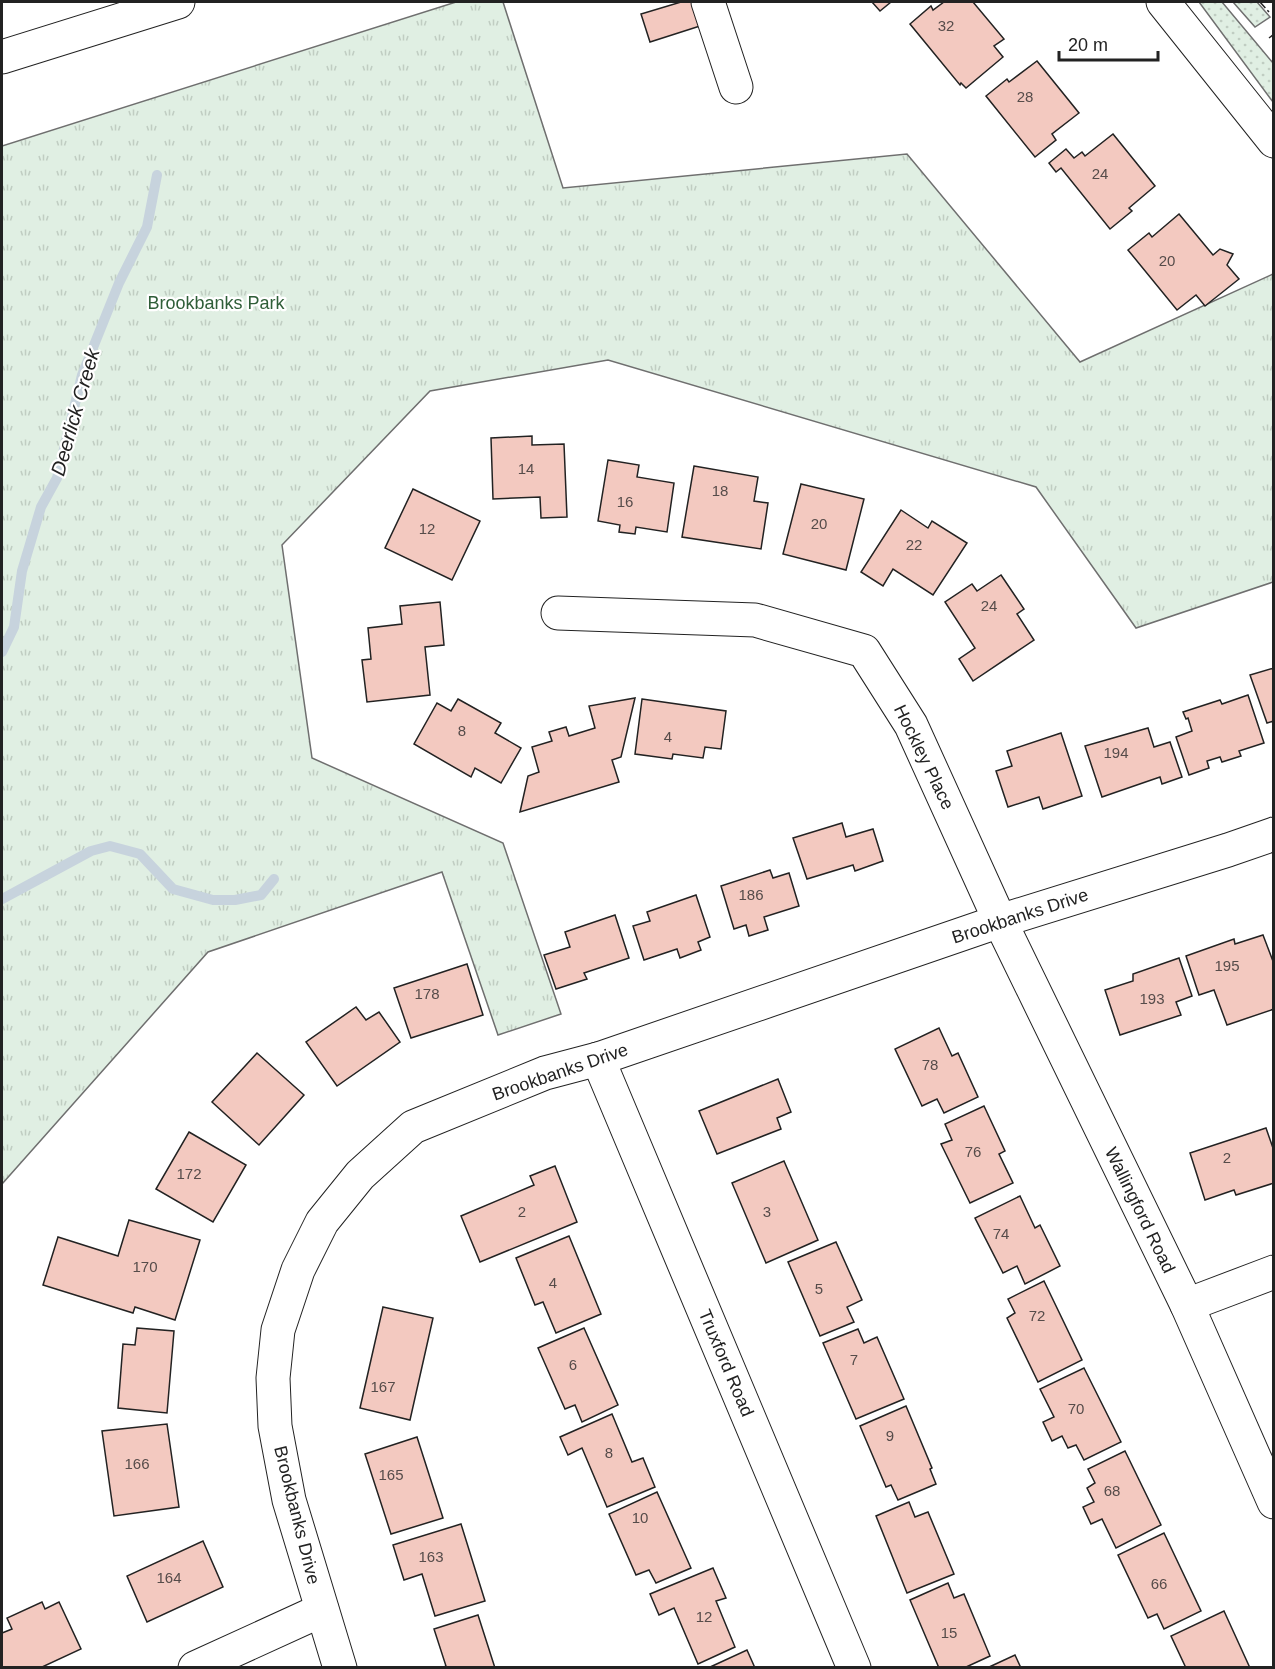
<svg xmlns="http://www.w3.org/2000/svg" width="1275" height="1669" viewBox="0 0 1275 1669" font-family="Arial,sans-serif">
	<style>
		.grass { fill: url(#grass-dots); stroke: #6f6f6f; stroke-width: 1.5 }
		.park { fill: url(#park-tufts); stroke: #6f6f6f; stroke-width: 1.5 }
		.lines { fill: none; stroke-linecap: round; stroke-linejoin: round }
		.stream { stroke: #c7d3dd; stroke-width: 10 }
		.building { fill: #f3c9c0; stroke: #222; stroke-width: 1.5 }
		.minor-casing { stroke: #222; stroke-width: 35 }
		.major-casing { stroke: #222; stroke-width: 35 }
		.minor { stroke: #fff; stroke-width: 33 }
		.major { stroke: #fff; stroke-width: 33 }
		.fence { stroke: #222; stroke-width: 1.5; stroke-dasharray: 8 3; stroke-linecap: butt }
		.labels { text-anchor: middle; stroke-width: 4.5; stroke-linejoin: round; paint-order: stroke }
		.number-label { font-size: 15px; fill: #564c4a }
		.park-label { font-size: 18px; fill: #2f5e38; stroke: #fff }
		.street-label { font-size: 18px; fill: #222; stroke: #fff }
		.water-label { font-size: 20px; font-style: italic; fill: #222; stroke: #fff }
	</style>
	<defs>
		<pattern id="grass-dots" width="8" height="8" patternUnits="userSpaceOnUse" patternTransform="scale(1.5)"><rect width="8" height="8" fill="#e0efe3"/><path d="M2 2h.1M6 6h.1" fill="none" stroke="#c0cdc2" stroke-width="1.8" stroke-linecap="round"/></pattern>
		<pattern id="park-tufts" width="24" height="20" patternUnits="userSpaceOnUse" patternTransform="scale(1.5)"><rect width="24" height="20" fill="#e0efe3"/><path d="M3 7l-1-3M5 7V3M7 7l1-3M15 17l-1-3M17 17v-4M19 17l1-3" fill="none" stroke="#c0cdc2"/></pattern>
	</defs>
	<rect width="100%" height="100%" fill="#fff"/>
	<g class="grass">
		<polygon points="1199,2 1222,2 1273,63 1273,102"/>
		<polygon points="1233,2 1257,2 1270,17 1255,27"/>
	</g>
	<polygon class="park" points="456,2 503,2 563,188 907,154 1080,362 1273,274 1273,582 1136,628 1036,487 608,360 430,391 282,545 312,758 503,843 561,1014 498,1035 442,872 208,952 2,1184 2,146"/>
	<g class="lines">
		<g class="stream">
			<polyline points="2,652 14,627 22,571 41,507 57,478 82,375 119,283 147,227 157,175"/>
			<polyline points="2,899 91,851 110,846 140,854 173,889 213,900 235,900 261,895 274,879"/>
		</g>
	</g>
	<g class="building">
		<polygon points="681,2 692,2 700,26 650,42 641,14"/>
		<polygon points="872,2 891,2 880,11"/>
		<polygon points="944,2 973,2 1004,39 994,46 1003,57 966,88 961,83 960,85 910,24 931,6 933,10"/>
		<polygon points="1037,61 1079,113 1052,134 1056,140 1035,157 986,96 1007,79 1009,82"/>
		<polygon points="1113,134 1155,186 1129,208 1132,211 1110,229 1061,168 1056,172 1049,163 1066,149 1074,158 1082,152 1085,156"/>
		<polygon points="1179,214 1213,255 1220,249 1233,254 1227,265 1239,279 1205,306 1196,295 1177,310 1128,250 1149,233 1152,237"/>
		<polygon points="532,436 532,445 564,444 567,517 541,518 540,497 493,499 491,438"/>
		<polygon points="608,460 639,465 637,477 674,483 667,532 636,527 635,534 619,532 620,525 598,521"/>
		<polygon points="694,466 758,477 754,501 768,503 761,549 682,537"/>
		<polygon points="801,484 864,499 846,570 783,554"/>
		<polygon points="413,489 480,521 452,580 385,548"/>
		<polygon points="901,510 928,528 932,521 967,543 933,595 893,569 883,586 861,572"/>
		<polygon points="1001,575 1024,609 1017,614 1034,640 973,681 959,659 975,648 945,602 972,584 977,591"/>
		<polygon points="440,602 444,645 425,647 430,695 367,702 362,660 371,659 368,628 402,624 400,606"/>
		<polygon points="1274,668 1274,721 1267,723 1250,675"/>
		<polygon points="1248,695 1264,743 1239,751 1241,756 1222,762 1220,757 1207,761 1209,768 1189,775 1176,737 1192,731 1188,718 1186,719 1183,712 1220,700 1222,704"/>
		<polygon points="635,698 621,757 612,760 619,782 520,812 528,776 539,772 532,747 552,741 549,732 566,727 569,736 595,728 589,706"/>
		<polygon points="458,699 501,723 495,733 521,748 501,783 475,768 471,777 414,744 437,703 451,711"/>
		<polygon points="642,699 726,711 721,749 705,747 703,758 673,754 672,759 635,754"/>
		<polygon points="1148,728 1154,747 1170,742 1182,777 1162,784 1160,777 1102,797 1085,746"/>
		<polygon points="1061,733 1082,796 1043,809 1039,797 1008,807 996,771 1012,766 1007,751"/>
		<polygon points="842,823 846,837 873,829 883,861 855,871 853,865 807,879 793,838"/>
		<polygon points="770,870 773,878 789,873 799,906 764,917 768,930 749,936 746,925 734,929 721,886"/>
		<polygon points="696,895 710,937 698,942 701,950 680,958 677,949 644,960 633,926 650,921 647,912"/>
		<polygon points="615,915 629,958 584,973 587,979 556,989 544,955 570,947 565,932"/>
		<polygon points="1263,935 1274,964 1274,1009 1227,1025 1214,990 1199,995 1186,956 1234,939 1235,944"/>
		<polygon points="1179,958 1192,996 1176,1002 1181,1015 1120,1035 1105,990 1133,981 1133,974"/>
		<polygon points="467,964 483,1015 411,1038 394,988"/>
		<polygon points="356,1007 366,1020 379,1012 400,1042 337,1086 306,1042"/>
		<polygon points="939,1028 952,1056 958,1053 978,1097 944,1113 937,1099 922,1106 895,1049"/>
		<polygon points="257,1053 304,1095 259,1145 212,1102"/>
		<polygon points="778,1079 791,1112 777,1118 781,1129 717,1154 699,1111"/>
		<polygon points="984,1106 1005,1151 999,1154 1013,1183 970,1203 941,1144 952,1140 945,1124"/>
		<polygon points="1266,1128 1274,1151 1274,1183 1236,1195 1234,1190 1205,1200 1190,1153"/>
		<polygon points="189,1132 246,1165 213,1222 156,1189"/>
		<polygon points="784,1161 818,1240 766,1263 732,1183"/>
		<polygon points="555,1166 577,1222 480,1262 461,1216 534,1185 530,1176"/>
		<polygon points="1020,1196 1035,1228 1040,1225 1060,1266 1025,1284 1017,1266 1003,1273 975,1218"/>
		<polygon points="129,1220 200,1240 175,1320 135,1307 133,1313 43,1285 58,1237 118,1256"/>
		<polygon points="569,1236 601,1314 556,1333 543,1302 535,1305 516,1258"/>
		<polygon points="836,1242 862,1300 847,1307 854,1322 820,1336 788,1262"/>
		<polygon points="1044,1281 1082,1360 1038,1382 1007,1318 1015,1313 1008,1299"/>
		<polygon points="383,1307 433,1318 410,1420 360,1408"/>
		<polygon points="137,1328 174,1331 167,1413 118,1408 123,1344 135,1345"/>
		<polygon points="584,1328 618,1405 582,1422 575,1405 565,1409 538,1348"/>
		<polygon points="858,1329 864,1343 877,1337 904,1399 856,1419 823,1343"/>
		<polygon points="1084,1368 1121,1442 1084,1460 1076,1445 1068,1448 1062,1436 1052,1441 1043,1422 1054,1417 1040,1389"/>
		<polygon points="906,1406 932,1468 930,1469 936,1484 898,1500 891,1485 886,1487 860,1426"/>
		<polygon points="612,1414 632,1462 643,1458 655,1487 607,1507 582,1448 568,1455 560,1437"/>
		<polygon points="167,1424 179,1507 114,1516 102,1431"/>
		<polygon points="417,1437 443,1518 391,1534 365,1454"/>
		<polygon points="1125,1451 1161,1525 1116,1548 1102,1519 1091,1524 1083,1507 1094,1502 1087,1488 1095,1483 1088,1469"/>
		<polygon points="657,1492 691,1568 656,1583 649,1570 636,1575 609,1514"/>
		<polygon points="909,1502 915,1517 928,1512 954,1574 907,1593 876,1516"/>
		<polygon points="461,1524 485,1601 435,1616 422,1574 404,1580 393,1545"/>
		<polygon points="1164,1533 1201,1611 1164,1629 1157,1614 1148,1618 1118,1555"/>
		<polygon points="203,1541 223,1587 147,1622 127,1576"/>
		<polygon points="713,1568 726,1598 716,1601 735,1647 698,1664 674,1608 659,1615 650,1594"/>
		<polygon points="948,1583 954,1598 964,1594 990,1656 964,1668 939,1668 910,1600"/>
		<polygon points="42,1602 45,1609 59,1602 81,1649 40,1668 2,1668 2,1633 12,1629 7,1618"/>
		<polygon points="1224,1611 1250,1668 1186,1668 1171,1636"/>
		<polygon points="478,1615 495,1668 442,1668 446,1666 434,1629"/>
		<polygon points="747,1650 755,1668 708,1668"/>
		<polygon points="1015,1655 1021,1668 987,1668"/>
	</g>
	<g class="lines">
		<g class="minor-casing">
			<g id="minor">
				<polyline points="708,2 736,87"/>
				<polyline points="1163,2 1274,141"/>
				<polyline points="558,613 755,620 864,651 911,725 1000,921 1187,1305 1274,1502"/>
				<polyline points="598,1059 854,1668"/>
				<polyline points="1187,1305 1274,1272"/>
				<polyline points="195,1668 322,1610"/>
				<polyline points="340,1668 289,1500 275,1426 273,1378 278,1330 298,1270 322,1222 360,1175 413,1127 545,1073 598,1059 1000,921 1228,850 1274,834"/>
			</g>
		</g>
		<g class="major-casing">
			<polyline id="major" points="2,57 178,2"/>
		</g>
		<use href="#minor" class="minor"/>
		<use href="#major" class="major"/>
		<g class="fence">
			<polyline points="1260,2 1269,12"/>
			<polyline points="1269,38 1274,34"/>
		</g>
	</g>
	<g class="labels">
		<g class="number-label">
			<text x="946" y="31">32</text>
			<text x="1025" y="102">28</text>
			<text x="1100" y="179">24</text>
			<text x="1167" y="266">20</text>
			<text x="526" y="474">14</text>
			<text x="720" y="496">18</text>
			<text x="625" y="507">16</text>
			<text x="819" y="529">20</text>
			<text x="427" y="534">12</text>
			<text x="914" y="550">22</text>
			<text x="989" y="611">24</text>
			<text x="462" y="736">8</text>
			<text x="668" y="742">4</text>
			<text x="1116" y="758">194</text>
			<text x="751" y="900">186</text>
			<text x="1227" y="971">195</text>
			<text x="427" y="999">178</text>
			<text x="1152" y="1004">193</text>
			<text x="930" y="1070">78</text>
			<text x="973" y="1157">76</text>
			<text x="1227" y="1163">2</text>
			<text x="189" y="1179">172</text>
			<text x="522" y="1217">2</text>
			<text x="767" y="1217">3</text>
			<text x="1001" y="1239">74</text>
			<text x="145" y="1272">170</text>
			<text x="553" y="1288">4</text>
			<text x="819" y="1294">5</text>
			<text x="1037" y="1321">72</text>
			<text x="854" y="1365">7</text>
			<text x="573" y="1370">6</text>
			<text x="383" y="1392">167</text>
			<text x="1076" y="1414">70</text>
			<text x="890" y="1441">9</text>
			<text x="609" y="1458">8</text>
			<text x="137" y="1469">166</text>
			<text x="391" y="1480">165</text>
			<text x="1112" y="1496">68</text>
			<text x="640" y="1523">10</text>
			<text x="431" y="1562">163</text>
			<text x="169" y="1583">164</text>
			<text x="1159" y="1589">66</text>
			<text x="704" y="1622">12</text>
			<text x="949" y="1638">15</text>
		</g>
		<g class="park-label">
			<text x="216" y="309">Brookbanks Park</text>
		</g>
		<g class="street-label">
			<text transform="translate(924 757) rotate(64)" y="6">Hockley Place</text>
			<text transform="translate(1020 916) rotate(-18)" y="6">Brookbanks Drive</text>
			<text transform="translate(560 1072) rotate(-19)" y="6">Brookbanks Drive</text>
			<text transform="translate(1140 1210) rotate(64)" y="6">Wallingford Road</text>
			<text transform="translate(726 1363) rotate(67)" y="6">Truxford Road</text>
			<text transform="translate(297 1515) rotate(76)" y="6">Brookbanks Drive</text>
		</g>
		<g class="water-label">
			<text transform="translate(75 412) rotate(-74)" y="7">Deerlick Creek</text>
		</g>
	</g>
	<rect width="1275" height="1669" fill="none" stroke="#222222" stroke-width="6"/>
	<path d="M1059 51v9h99v-9" fill="none" stroke="#222222" stroke-width="3"/>
	<text x="1068" y="51" font-size="18" fill="#222222" stroke="#ffffff" stroke-width="4.5" paint-order="stroke">20 m</text>
</svg>
